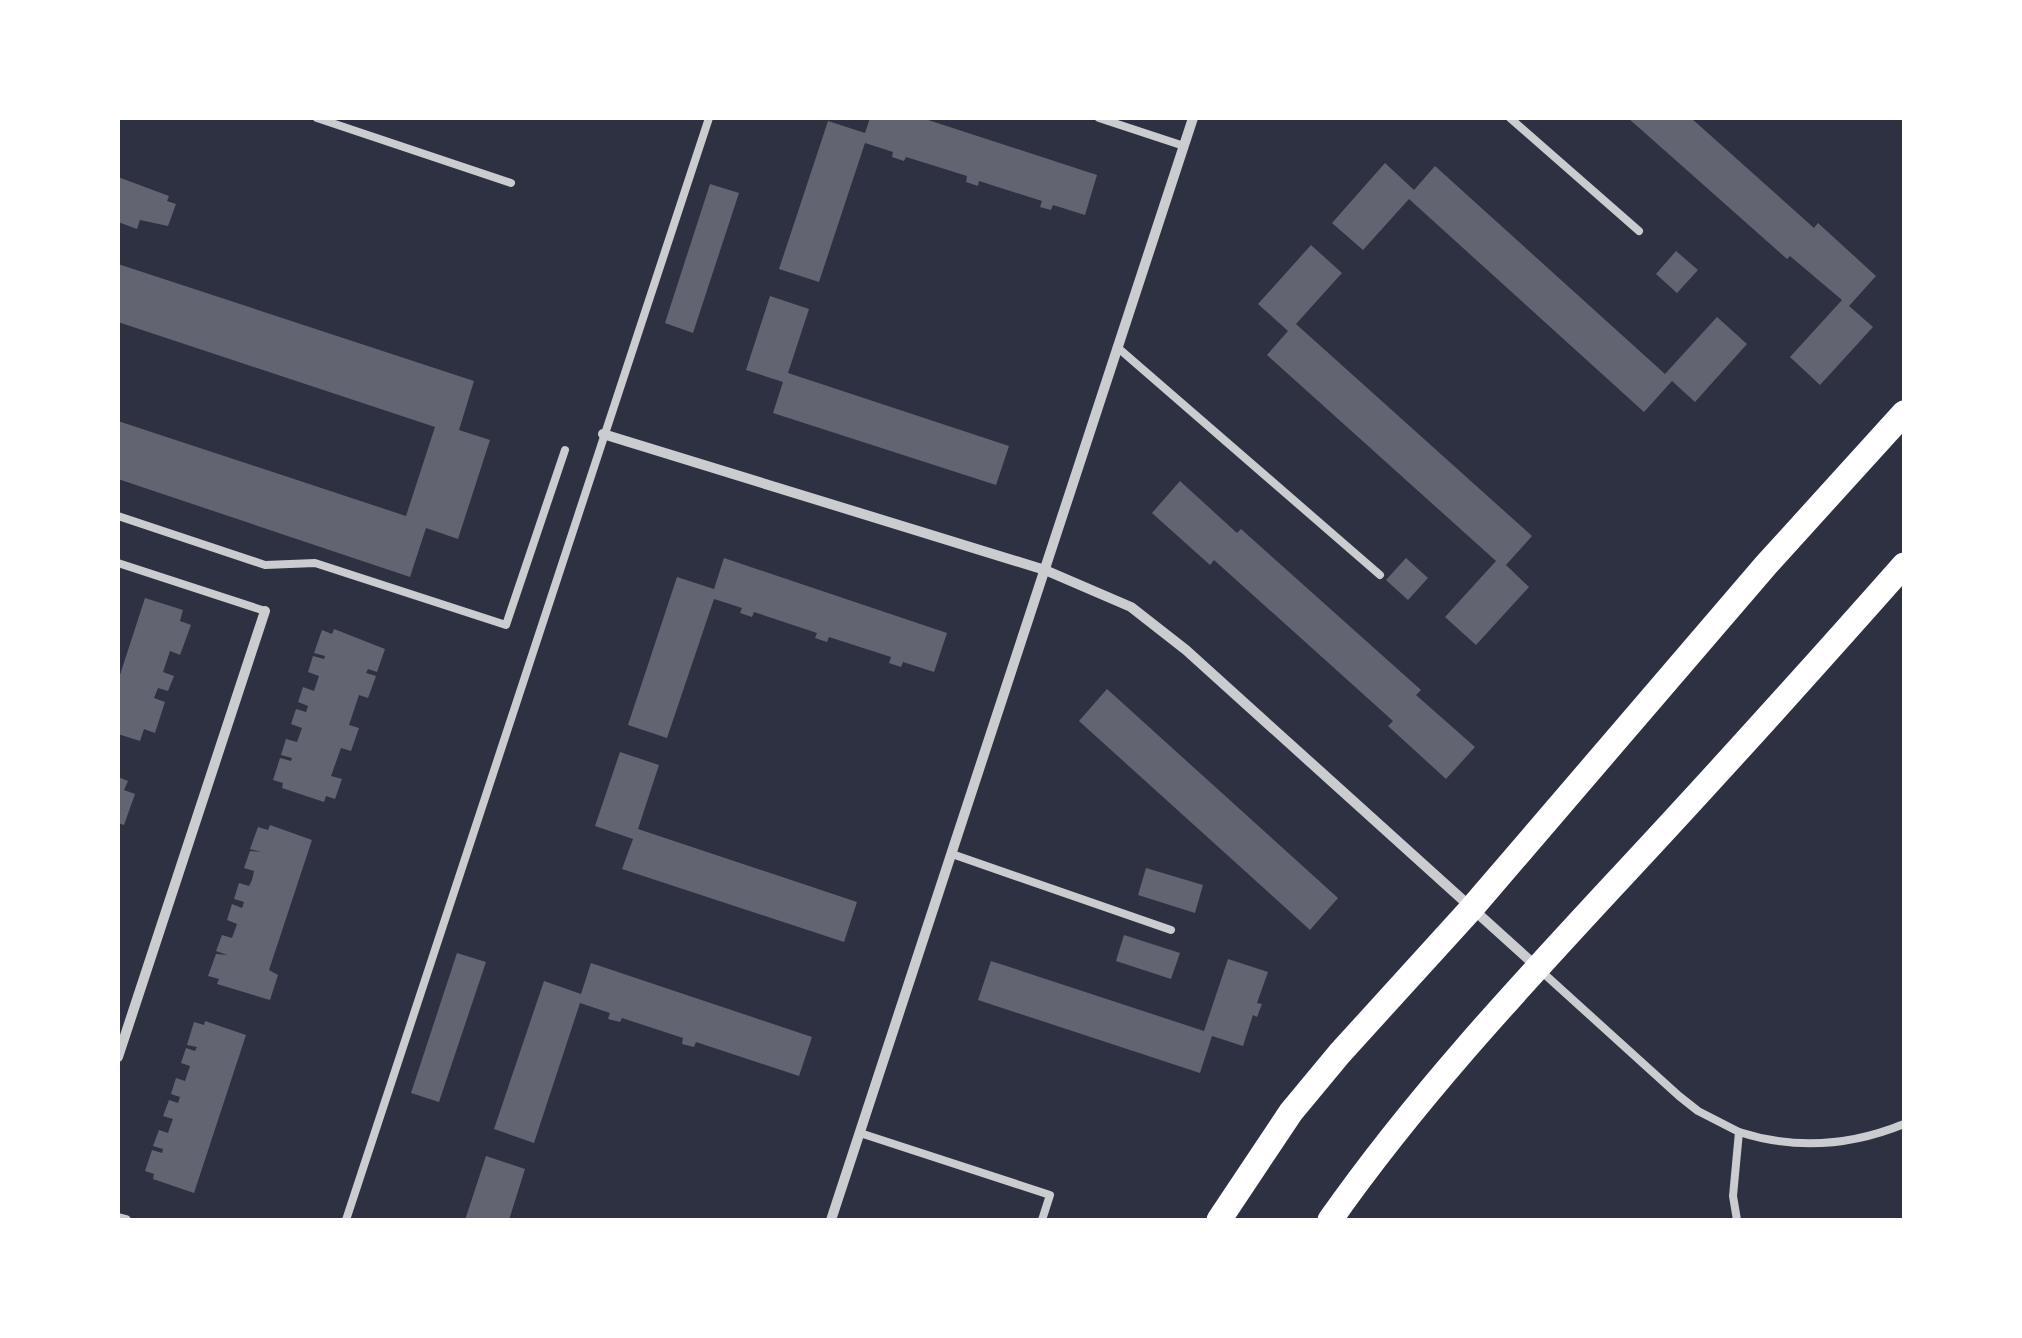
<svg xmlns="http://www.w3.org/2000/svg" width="2022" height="1338" viewBox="0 0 2022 1338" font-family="Arial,sans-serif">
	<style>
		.building { fill: #626471 }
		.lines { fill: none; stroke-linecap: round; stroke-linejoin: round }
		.service { stroke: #caccd0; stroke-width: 8 }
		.minor { stroke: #caccd0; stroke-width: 10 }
		.primary { stroke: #fff; stroke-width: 25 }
	</style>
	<rect width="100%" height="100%" fill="#2d3142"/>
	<g class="building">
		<polygon points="870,118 922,118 1097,175 1085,215 1053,205 1051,210 1040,207 1042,201 979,181 978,186 966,182 967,176 906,157 904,161 892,157 893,152 865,143 819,282 779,269 828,121 865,133"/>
		<polygon points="1628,118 1691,118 1814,228 1818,223 1876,276 1849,306 1873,327 1820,385 1790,357 1842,300 1790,256 1787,259"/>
		<polygon points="1385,163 1414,190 1435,166 1665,374 1717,317 1747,344 1695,402 1672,381 1644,412 1409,199 1363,250 1332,223"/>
		<polygon points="118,177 169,196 167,201 176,204 168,226 140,220 137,229 118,222"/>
		<polygon points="710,184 739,193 693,333 665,323"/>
		<polygon points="1311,245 1342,273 1296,324 1532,536 1506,565 1529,587 1476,645 1445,617 1496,561 1267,355 1288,331 1258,304"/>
		<polygon points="1676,251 1698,270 1677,293 1656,274"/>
		<polygon points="118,264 474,381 459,430 490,440 458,539 426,528 410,577 118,479 118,421 406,516 435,427 118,322"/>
		<polygon points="770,296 809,309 788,373 1009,446 996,485 773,413 783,382 746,370"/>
		<polygon points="1180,481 1237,533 1241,529 1421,690 1416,695 1475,747 1446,779 1388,726 1393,721 1214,560 1210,565 1152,513"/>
		<polygon points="724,558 947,633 934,672 903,662 901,667 889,663 891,657 829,637 827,642 815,638 817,633 754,612 752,617 740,613 742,608 714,599 667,738 628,725 677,577 714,589"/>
		<polygon points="1406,558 1428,578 1408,600 1386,580"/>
		<polygon points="145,598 183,610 180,621 191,625 180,655 170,651 163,672 174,676 168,691 158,688 154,698 165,702 155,733 144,729 140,741 118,734 118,681"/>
		<polygon points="334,629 385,649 377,672 368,669 366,673 376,676 368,698 359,695 349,725 359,728 351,751 341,748 331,776 342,779 335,799 326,796 324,802 282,788 283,783 273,780 280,758 291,761 292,758 281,755 286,739 297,742 302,728 291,724 296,709 306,712 308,706 298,702 303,687 314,691 319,676 308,672 313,656 324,659 325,656 314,653 322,630 332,634"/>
		<polygon points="1107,689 1338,898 1310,930 1079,721"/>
		<polygon points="620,752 659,765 638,829 857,902 844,942 622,869 633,839 595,826"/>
		<polygon points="118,777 128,781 124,790 135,794 124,825 118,823"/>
		<polygon points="270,825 312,840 269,970 278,975 270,1000 217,984 219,979 208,976 216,954 227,955 216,951 222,935 232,938 237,924 227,920 232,904 242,908 244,902 234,899 239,883 249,886 252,880 254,871 244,868 250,851 261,852 250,849 258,827 268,830"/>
		<polygon points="1146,868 1203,885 1195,913 1138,895"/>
		<polygon points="1124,935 1180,953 1171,979 1116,961"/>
		<polygon points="457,953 486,962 439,1102 411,1093"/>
		<polygon points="1228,959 1268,972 1257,1003 1262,1004 1257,1017 1253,1015 1243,1046 1212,1036 1200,1073 978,1000 991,961 1204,1031"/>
		<polygon points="591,963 812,1037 799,1076 696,1042 694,1047 682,1044 683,1038 622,1018 620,1022 608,1019 610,1013 580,1003 534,1143 494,1129 544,981 581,994"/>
		<polygon points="205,1021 246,1035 194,1193 153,1179 154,1174 145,1171 152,1150 162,1153 163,1149 153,1146 159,1130 168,1133 170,1127 173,1119 163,1116 169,1100 178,1103 180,1097 171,1094 176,1078 185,1081 190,1066 181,1063 186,1048 195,1051 197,1047 187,1045 194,1022 204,1025"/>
		<polygon points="486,1156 525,1169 509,1220 465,1220"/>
	</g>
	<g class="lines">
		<g class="service">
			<polyline points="317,118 511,183"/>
			<polyline points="1099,118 1184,146"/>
			<polyline points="1510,118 1639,231"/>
			<polyline points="1117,347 1380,575"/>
			<polyline points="118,516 265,565 315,563 506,625 565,450"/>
			<polyline points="118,563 265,611"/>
			<polyline points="952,854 1171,930"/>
			<polyline points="1541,971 1679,1096 1698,1111 1739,1132 1733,1196 1737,1220"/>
			<path d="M1739,1132C1795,1150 1850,1146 1904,1124"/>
			<polyline points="860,1133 1050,1195 1042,1220"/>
			<polyline points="346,1220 709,118"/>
		</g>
		<g class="minor">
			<polyline points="603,434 1045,570 1131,607 1186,650 1537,967"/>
			<polyline points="118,1057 265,611"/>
			<polyline points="118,1218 126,1220"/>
			<polyline points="831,1220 1193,118"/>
		</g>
		<g class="primary">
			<polyline points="1219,1220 1291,1112 1340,1053 1471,909 1766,565 1904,413"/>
			<path d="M1330,1220C1417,1096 1521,985 1624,874C1719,772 1812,669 1904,565"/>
		</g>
	</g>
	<rect width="2022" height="1338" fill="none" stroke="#ffffff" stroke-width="240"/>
</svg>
